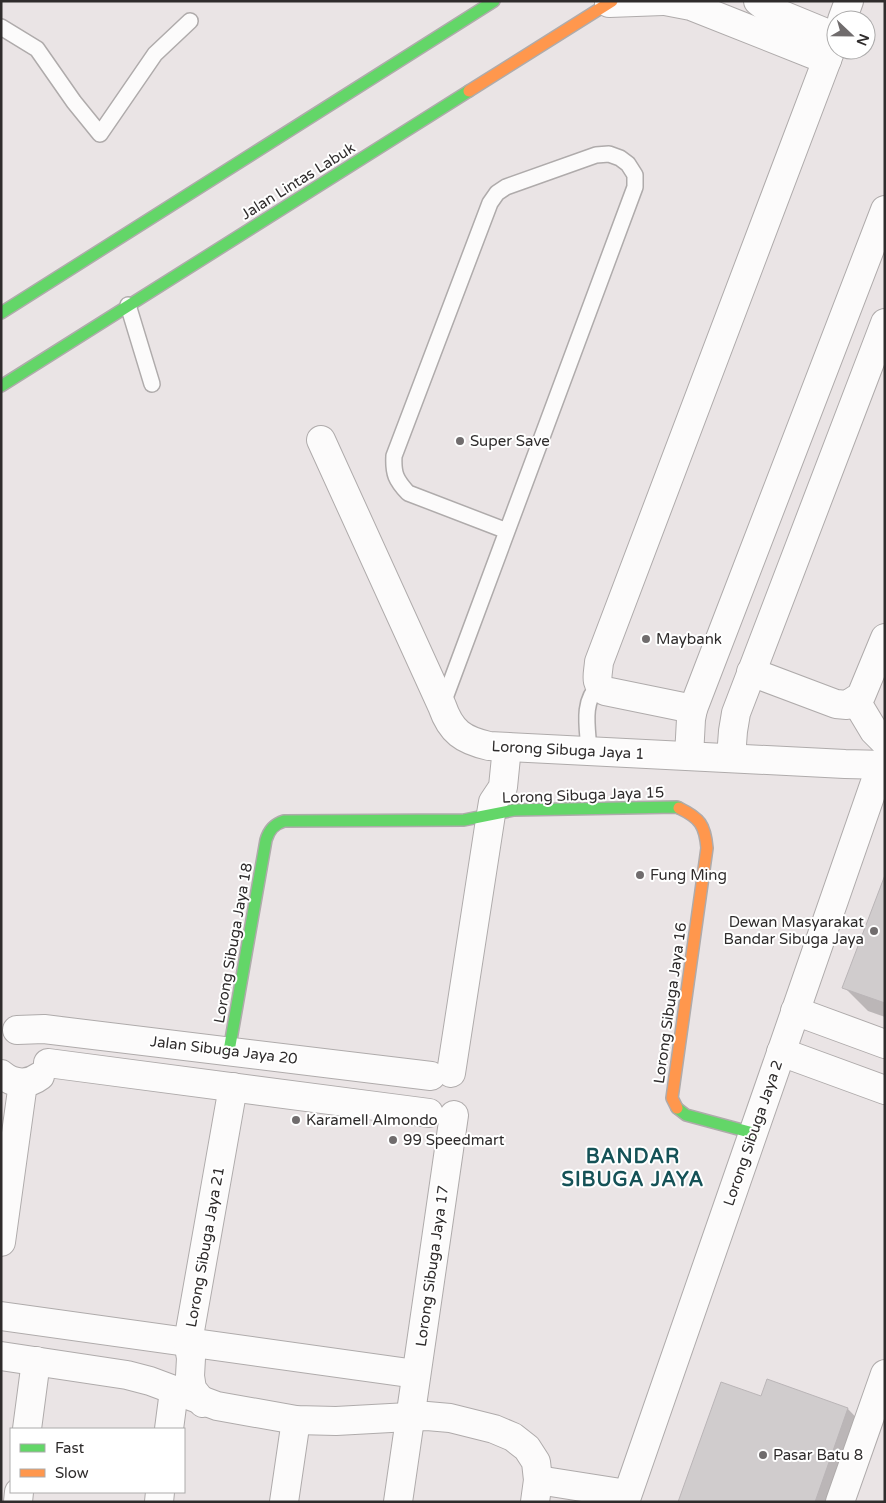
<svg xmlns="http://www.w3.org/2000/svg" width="886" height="1503" viewBox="0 0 886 1503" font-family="'Varela Round',sans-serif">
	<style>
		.shadow { fill: #0003 }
		.building { fill: #d0cccd; stroke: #bab5b7 }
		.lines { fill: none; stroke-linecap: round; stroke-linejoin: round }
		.lane-casing { stroke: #afabab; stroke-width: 18 }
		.street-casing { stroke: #afabab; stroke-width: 30 }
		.fast-casing { stroke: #afabab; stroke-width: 14 }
		.slow-casing { stroke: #afabab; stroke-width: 14 }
		.lane { stroke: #fcfbfb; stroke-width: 15 }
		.street { stroke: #fcfbfb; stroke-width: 28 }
		.fast { stroke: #63d668; stroke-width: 11 }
		.slow { stroke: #ff974d; stroke-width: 11 }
		.poi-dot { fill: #706c6d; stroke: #fff; stroke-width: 2 }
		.labels { text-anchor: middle; stroke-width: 4; stroke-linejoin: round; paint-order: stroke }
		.street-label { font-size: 15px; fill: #2f2c2c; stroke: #fff }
		.poi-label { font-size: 15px; fill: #2f2c2c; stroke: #fff; text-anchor: start }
		.district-label { font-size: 20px; font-weight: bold; letter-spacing: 1px; fill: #155257; stroke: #fff }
	</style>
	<rect width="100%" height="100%" fill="#eae4e5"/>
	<g class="shadow">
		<polygon points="885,879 885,1017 868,1011 844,987"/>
		<polygon points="768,1381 848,1409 871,1433 847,1502 680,1502 762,1398"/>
	</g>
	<g class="building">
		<polygon points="885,875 885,1003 842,988"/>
		<polygon points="767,1379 848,1408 815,1502 678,1502 721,1382 761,1396"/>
	</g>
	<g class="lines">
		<g class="lane-casing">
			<g id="lane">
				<polyline points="1,27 37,49 74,102 100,134 155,54 190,21"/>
				<polyline points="128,305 152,384"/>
				<path d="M442,706L635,187V175L628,164L620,158L609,154L596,155L506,187L497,193L490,203L394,456C393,474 396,480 408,493L507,531"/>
				<path d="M589,751C588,730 581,701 599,686"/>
			</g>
		</g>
		<g class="street-casing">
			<g id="street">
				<polyline points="665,1 691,6 827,60"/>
				<polyline points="758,1 768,9 836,37"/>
				<polyline points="609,3 663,1"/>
				<polyline points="842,20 849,1"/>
				<path d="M321,440L442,706C451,732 463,740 489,746L845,764L885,765"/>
				<polyline points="751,672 836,704 847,705 861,696 885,638"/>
				<polyline points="856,701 874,731 885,742"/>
				<path d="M693,709L605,691C594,682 598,676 599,662L836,36"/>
				<polyline points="689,756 691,719 693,709 885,210"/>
				<polyline points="731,758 733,731 736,713 885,323"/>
				<polyline points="795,1011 885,1044"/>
				<polyline points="17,1030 44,1029 431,1076"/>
				<polyline points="781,1052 885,1090"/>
				<polyline points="48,1063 429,1113"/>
				<polyline points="451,1073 491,814 493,802 503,787 507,747"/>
				<path d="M1,1074C13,1084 27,1086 40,1076"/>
				<polyline points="1,1242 23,1083"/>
				<polyline points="1,1316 416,1374"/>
				<polyline points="1,1356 127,1375 150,1381 217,1406 296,1420 336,1421 427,1416 450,1418 494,1429 513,1437 527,1448 536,1462 538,1480 535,1502"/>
				<polyline points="203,1403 192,1389 190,1376 191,1358 188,1342 233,1087"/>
				<polyline points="27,1429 36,1361"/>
				<polyline points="169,1429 174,1391"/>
				<polyline points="538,1480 627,1494"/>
				<polyline points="18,1502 19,1492"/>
				<polyline points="159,1502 160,1492"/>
				<polyline points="284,1502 296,1420"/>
				<polyline points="398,1502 454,1115"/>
				<polyline points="625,1502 881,765"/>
				<polyline points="840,1502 885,1374"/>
			</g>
		</g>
		<g class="fast-casing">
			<g id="fast">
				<polyline points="1,313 494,1"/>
				<polyline points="1,386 469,91"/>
				<path d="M229,1051L266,840C269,830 274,824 284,821L464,820L514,810L677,807L679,808"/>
				<polyline points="677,1108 686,1115 753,1133"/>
			</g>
		</g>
		<g class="slow-casing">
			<g id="slow">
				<polyline points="469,91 612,1"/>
				<path d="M677,1108L672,1098L707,848C705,825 700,818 679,808"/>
			</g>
		</g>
		<use href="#lane" class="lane"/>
		<use href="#street" class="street"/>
		<use href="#fast" class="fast"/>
		<use href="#slow" class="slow"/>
	</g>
	<g class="poi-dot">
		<circle cx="460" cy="441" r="5"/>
		<circle cx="646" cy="639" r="5"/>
		<circle cx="640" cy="875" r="5"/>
		<circle cx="874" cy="931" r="5"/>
		<circle cx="296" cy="1120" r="5"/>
		<circle cx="393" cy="1140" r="5"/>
		<circle cx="763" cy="1455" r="5"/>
	</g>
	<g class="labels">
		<g class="street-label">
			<text transform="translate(298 181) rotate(-32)" y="5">Jalan Lintas Labuk</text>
			<text transform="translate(568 750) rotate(3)" y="5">Lorong Sibuga Jaya 1</text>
			<text transform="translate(583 795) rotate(-2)" y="5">Lorong Sibuga Jaya 15</text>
			<text transform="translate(233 943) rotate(-80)" y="5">Lorong Sibuga Jaya 18</text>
			<text transform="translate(670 1003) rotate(-82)" y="5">Lorong Sibuga Jaya 16</text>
			<text transform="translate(224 1050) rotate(7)" y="5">Jalan Sibuga Jaya 20</text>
			<text transform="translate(753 1133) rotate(-71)" y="5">Lorong Sibuga Jaya 2</text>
			<text transform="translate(205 1247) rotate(-80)" y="5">Lorong Sibuga Jaya 21</text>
			<text transform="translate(432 1266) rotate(-82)" y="5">Lorong Sibuga Jaya 17</text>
		</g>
		<g class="poi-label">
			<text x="470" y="446">Super Save</text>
			<text x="656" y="644">Maybank</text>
			<text x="650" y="880">Fung Ming</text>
			<text x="864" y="927" text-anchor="end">Dewan Masyarakat<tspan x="864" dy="17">Bandar Sibuga Jaya</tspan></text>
			<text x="306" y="1125">Karamell Almondo</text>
			<text x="403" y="1145">99 Speedmart</text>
			<text x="773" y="1460">Pasar Batu 8</text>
		</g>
		<g class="district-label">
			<text x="633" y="1163">BANDAR<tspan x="633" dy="23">SIBUGA JAYA</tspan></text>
		</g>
	</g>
	<rect width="886" height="1503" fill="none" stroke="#2f2c2c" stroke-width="5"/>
	<rect x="10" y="1428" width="175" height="65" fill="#ffffff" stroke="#acabab"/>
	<rect x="20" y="1444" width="25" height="8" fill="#63d668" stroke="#acabab"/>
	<text x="55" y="1453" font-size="15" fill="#2f2c2c">Fast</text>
	<rect x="20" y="1469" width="25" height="8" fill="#ff974d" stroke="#acabab"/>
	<text x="55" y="1478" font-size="15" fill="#2f2c2c">Slow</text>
	<g transform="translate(851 35) rotate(112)"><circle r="24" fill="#ffffff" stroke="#acabab"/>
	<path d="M0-4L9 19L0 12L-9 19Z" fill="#706c6d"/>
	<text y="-8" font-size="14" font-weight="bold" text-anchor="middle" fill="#2f2c2c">N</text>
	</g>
</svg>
